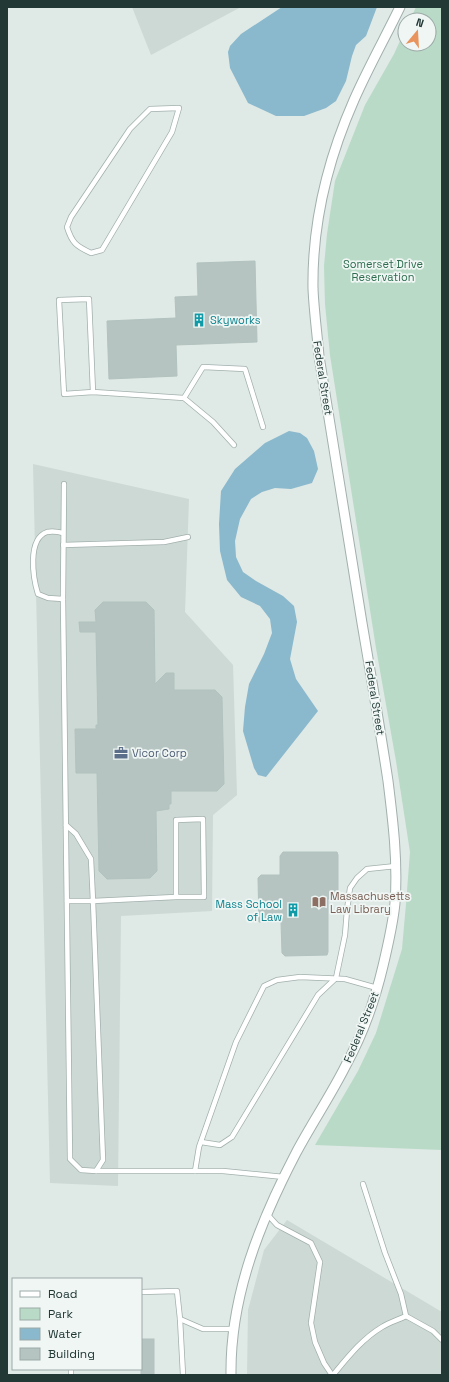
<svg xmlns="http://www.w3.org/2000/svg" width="449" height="1382" viewBox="0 0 449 1382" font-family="'Space Grotesk',sans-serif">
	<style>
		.built { fill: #cdd9d5 }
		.green { fill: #b9dac6 }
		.water { fill: #8ab8cc }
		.building { fill: #b5c4c0; stroke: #b2c2be }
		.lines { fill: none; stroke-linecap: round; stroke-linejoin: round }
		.lane-casing { stroke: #a2b0ad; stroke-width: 6 }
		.street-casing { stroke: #a2b0ad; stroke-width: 11 }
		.lane { stroke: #fff; stroke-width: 4.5 }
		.street { stroke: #fff; stroke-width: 9 }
		.labels { text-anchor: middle; stroke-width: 3.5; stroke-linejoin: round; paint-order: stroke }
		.park-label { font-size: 11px; fill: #2e6d4f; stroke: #eff6f4 }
		.culture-label { font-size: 11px; fill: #0d838f; stroke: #eff6f4; text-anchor: start }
		.street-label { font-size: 11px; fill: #213835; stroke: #eff6f4 }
		.service-label { font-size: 11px; fill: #4e5e75; stroke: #eff6f4; text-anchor: start }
		.education-label { font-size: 11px; fill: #785e54; stroke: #eff6f4; text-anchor: start }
	</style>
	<rect width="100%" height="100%" fill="#dfe9e6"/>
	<g class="built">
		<polygon points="132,7 241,7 151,55"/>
		<polygon points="33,464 189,499 185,612 233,665 237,795 213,815 212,911 121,916 118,1186 50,1183"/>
		<polygon points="287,1220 442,1312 442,1375 247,1375 248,1310 264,1250"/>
	</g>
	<polygon class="green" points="416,7 442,7 442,1150 315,1145 358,1071 376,1033 402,949 406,904 410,852 396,761 376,648 330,355 325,304 324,266 327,234 335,181 365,105 394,54 405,30 405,44 429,44 429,20 410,20"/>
	<g class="water">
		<polygon points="282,7 377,7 366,36 356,45 352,56 346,81 336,101 326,108 304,116 276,116 248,103 230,68 228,52 230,46 241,34"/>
		<polygon points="289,431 300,433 307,438 314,451 318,469 312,483 291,489 275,488 262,492 251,499 240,519 235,541 236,557 243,572 256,581 283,596 294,606 297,622 290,659 296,679 318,711 266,777 258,775 254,768 243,731 245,707 249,684 264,654 272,633 270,619 260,606 241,597 227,580 220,551 219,524 221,491 235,469 265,443"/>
	</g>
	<g class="building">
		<polygon points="255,261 257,342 176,345 177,376 109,379 107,321 176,318 175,297 198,296 197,263"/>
		<polygon points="103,602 146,602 154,610 155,684 166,673 174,673 174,690 215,690 222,697 224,784 217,791 171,791 171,804 169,804 169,809 156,811 157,871 150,878 107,879 99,871 97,773 76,773 75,729 96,729 96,725 98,725 96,632 80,632 79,622 96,622 95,610"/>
		<polygon points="283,852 337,852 338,855 338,895 336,898 328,899 328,952 327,955 285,956 282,953 281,922 259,922 258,878 261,875 280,875 280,856"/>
		<rect x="141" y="1339" width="13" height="36"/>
	</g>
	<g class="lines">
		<g class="lane-casing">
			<g id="lane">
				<path d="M179,108L172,132L102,250L91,253C76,246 72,243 67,227L71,217L130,129L150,109Z"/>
				<polyline points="93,392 64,394 59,300 89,299 93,392 184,398 213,422 234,445"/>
				<polyline points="184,398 203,367 245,369 263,427"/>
				<polyline points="64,484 63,599 70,1159 81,1170 96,1171 103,1160 93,901 176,897 176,820 203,819 204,897 176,897"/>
				<polyline points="63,545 164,542 188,537"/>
				<path d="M63,599L48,598L38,594C33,578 27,539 47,532C52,531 59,532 63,533"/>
				<polyline points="66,825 76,834 91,859 93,901 67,901"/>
				<polyline points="201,1142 220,1145 232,1137 318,995 336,978 345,935 347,910 350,888 357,878 367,869 396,866"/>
				<polyline points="96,1171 223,1171 284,1177"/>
				<polyline points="195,1171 199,1147 236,1042 264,986 277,980 300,977 345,979 377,988"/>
				<polyline points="267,1214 277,1225 311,1243 320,1262 311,1323 315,1342 324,1363 332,1375"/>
				<polyline points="141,1292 177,1291 180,1319 183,1375"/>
				<polyline points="406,1316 433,1331 442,1340"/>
				<polyline points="180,1319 203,1329 233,1329"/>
				<polyline points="71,1369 71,1375"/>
				<path d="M333,1375C348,1357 362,1339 382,1327C390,1322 398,1320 406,1316L401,1294L385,1253L363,1184"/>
			</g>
		</g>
		<g class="street-casing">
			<path id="street" d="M231,1375C230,1296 260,1222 296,1153C312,1123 331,1095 346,1065C363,1034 375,1000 383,966C388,945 393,924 395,903C398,862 393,821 388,781C380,728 371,676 362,623C347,534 334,445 319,356C317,333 314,311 313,289C312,224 328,159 354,100C368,68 385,38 400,7"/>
		</g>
		<use href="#lane" class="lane"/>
		<use href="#street" class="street"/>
	</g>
	<defs>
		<g id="building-bare" transform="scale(1.08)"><path d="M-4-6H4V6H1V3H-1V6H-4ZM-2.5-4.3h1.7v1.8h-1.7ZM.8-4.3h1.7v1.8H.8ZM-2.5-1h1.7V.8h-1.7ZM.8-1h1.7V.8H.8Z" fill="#0f9aa8" stroke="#eff6f4" stroke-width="2.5" paint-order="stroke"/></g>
		<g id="office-bare" transform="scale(1.08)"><path d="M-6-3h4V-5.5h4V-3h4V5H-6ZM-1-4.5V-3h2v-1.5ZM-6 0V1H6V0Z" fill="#5c6f8a" stroke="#eff6f4" stroke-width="2.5" paint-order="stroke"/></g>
		<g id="library-bare" transform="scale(1.08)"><path d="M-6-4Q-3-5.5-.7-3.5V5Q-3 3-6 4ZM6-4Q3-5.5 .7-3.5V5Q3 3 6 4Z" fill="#8d6e63" stroke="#eff6f4" stroke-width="2.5" paint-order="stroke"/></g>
	</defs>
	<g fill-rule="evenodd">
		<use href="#building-bare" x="199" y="320"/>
		<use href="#office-bare" x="121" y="753"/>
		<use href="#library-bare" x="319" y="902"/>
		<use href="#building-bare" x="293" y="910"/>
	</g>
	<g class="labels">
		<g class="park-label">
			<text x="383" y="268">Somerset Drive<tspan x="383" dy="13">Reservation</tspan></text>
		</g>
		<g class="culture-label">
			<text x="210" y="324">Skyworks</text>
			<text x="282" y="908" text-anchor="end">Mass School<tspan x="282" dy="13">of Law</tspan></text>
		</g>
		<g class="street-label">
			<text transform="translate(323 378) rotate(81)" y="4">Federal Street</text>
			<text transform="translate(375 698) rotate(81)" y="4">Federal Street</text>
			<text transform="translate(361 1027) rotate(-68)" y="4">Federal Street</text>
		</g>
		<g class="service-label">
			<text x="132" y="757">Vicor Corp</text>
		</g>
		<g class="education-label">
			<text x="330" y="900">Massachusetts<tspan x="330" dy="13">Law Library</tspan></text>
		</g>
	</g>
	<rect width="449" height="1382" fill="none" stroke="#213835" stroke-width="16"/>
	<rect x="12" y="1278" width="130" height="92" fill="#eff6f4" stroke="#9daaa8"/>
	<rect x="20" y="1291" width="20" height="6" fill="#ffffff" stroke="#9daaa8"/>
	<text x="48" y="1298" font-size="12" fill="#213835">Road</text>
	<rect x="20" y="1308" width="20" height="12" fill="#b9dac6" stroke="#9daaa8"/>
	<text x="48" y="1318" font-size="12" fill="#213835">Park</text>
	<rect x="20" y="1328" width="20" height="12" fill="#8ab8cc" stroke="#9daaa8"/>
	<text x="48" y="1338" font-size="12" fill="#213835">Water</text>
	<rect x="20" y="1348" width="20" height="12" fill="#b5c4c0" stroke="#9daaa8"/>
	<text x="48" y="1358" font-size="12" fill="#213835">Building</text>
	<g transform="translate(417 32) rotate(18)"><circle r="19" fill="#eff6f4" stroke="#9daaa8"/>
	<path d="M0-3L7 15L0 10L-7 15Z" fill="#e9945d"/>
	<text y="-6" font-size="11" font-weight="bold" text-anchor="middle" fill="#213835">N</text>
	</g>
</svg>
